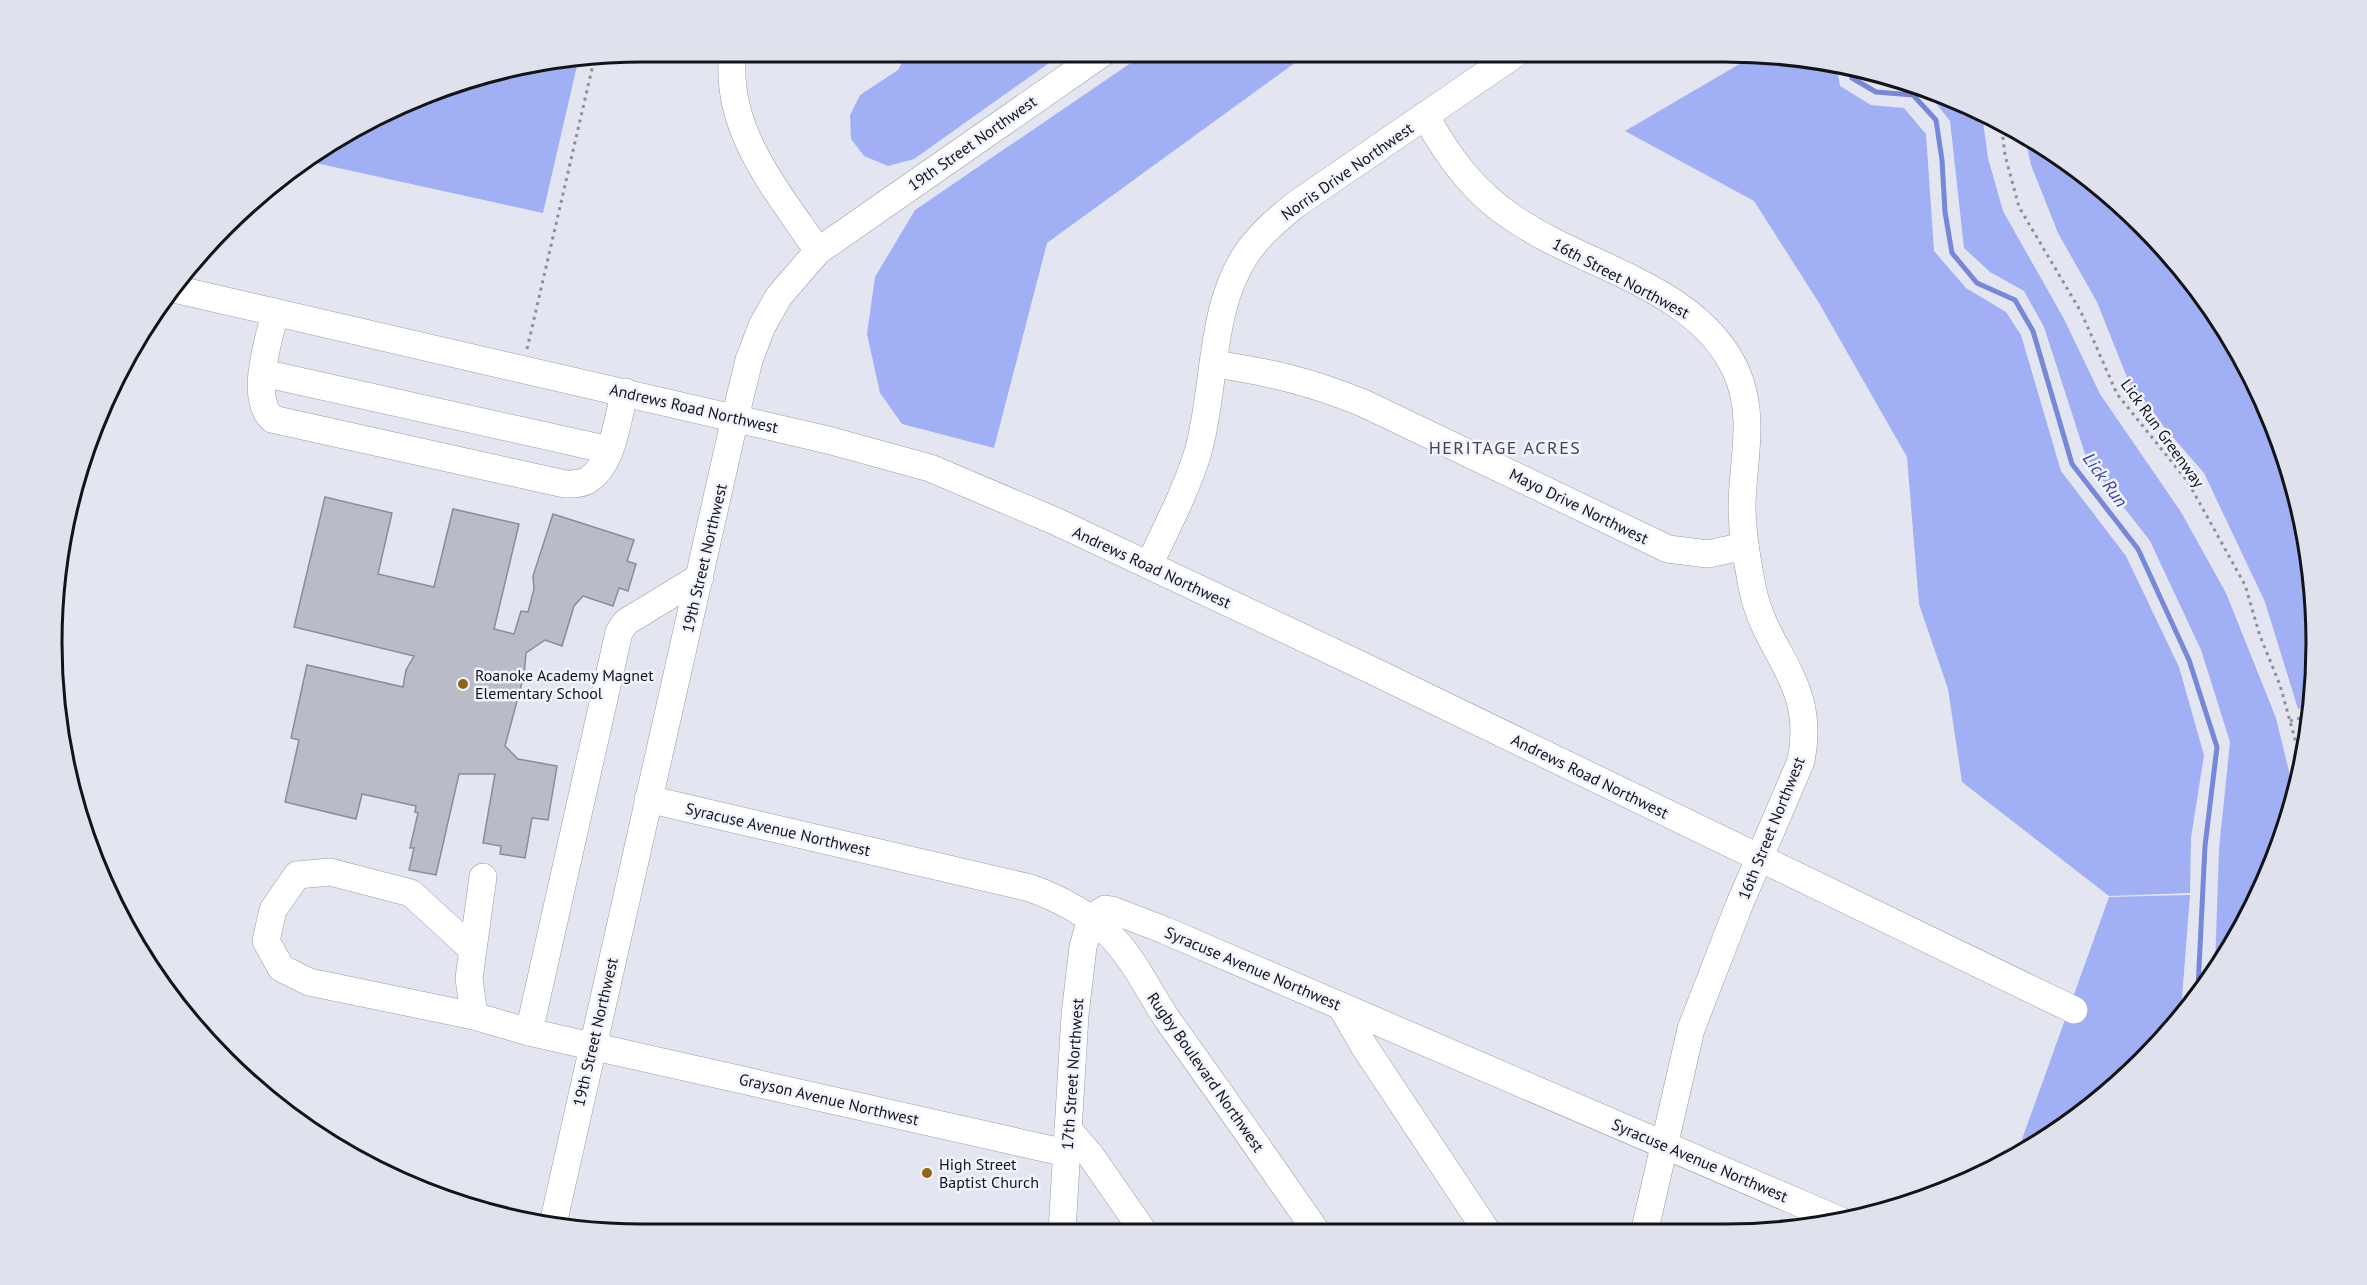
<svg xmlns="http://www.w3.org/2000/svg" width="2367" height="1285" viewBox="0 0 2367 1285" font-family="'PT Sans',sans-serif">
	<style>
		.forest { fill: #a1b0f5 }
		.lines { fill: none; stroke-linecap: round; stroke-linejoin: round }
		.stream { stroke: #7787da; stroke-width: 5 }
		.building { fill: #b9bcc6; stroke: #8a8c96; stroke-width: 1.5 }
		.minor-casing { stroke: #989ba4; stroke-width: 28 }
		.path { stroke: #8d8f97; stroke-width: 3; stroke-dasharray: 3 4.5; stroke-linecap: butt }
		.minor { stroke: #fff; stroke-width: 27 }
		.poi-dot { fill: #936512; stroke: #f1f3fe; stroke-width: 2 }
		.labels { text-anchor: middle; stroke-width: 5; stroke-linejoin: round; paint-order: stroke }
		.street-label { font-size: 16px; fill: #131417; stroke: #f1f3fe }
		.poi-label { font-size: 16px; fill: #131417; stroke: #f1f3fe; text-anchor: start }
		.neighbourhood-label { font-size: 18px; letter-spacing: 1.5px; fill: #42454d; stroke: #f1f3fe }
		.water-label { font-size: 18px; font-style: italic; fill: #3a42a3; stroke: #f1f3fe }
		.rim { fill: none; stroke: #131417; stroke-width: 3 }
	</style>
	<rect width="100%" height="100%" fill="#e3e6f0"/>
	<g class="forest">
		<polygon points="908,51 1066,51 914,159 888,166 864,156 851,139 850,115 860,95 898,70"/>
		<polygon points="1147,52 1310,52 1047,243 994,448 902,424 880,393 867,334 875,277 915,210"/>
		<polygon points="1760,52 1836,64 1840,86 1871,105 1904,108 1926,134 1934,251 1966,288 2006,312 2021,335 2061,471 2126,556 2179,667 2204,755 2191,838 2190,893 2109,896 1962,782 1948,689 1919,604 1907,457 1819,303 1754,201 1625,131"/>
		<path d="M579,57L543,213L302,160C367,116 451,74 529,62C546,60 563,59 579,57Z"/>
		<polygon points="1862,69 1878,71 1912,85 1883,81 1863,72"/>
		<polygon points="1927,92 1982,114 1988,158 2003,211 2064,319 2100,394 2181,512 2226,593 2276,718 2294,792 2285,832 2237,938 2215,966 2219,849 2230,742 2201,650 2150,541 2087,460 2044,327 2024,291 1990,272 1964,248 1950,121"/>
		<polygon points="2024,133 2114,198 2194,282 2255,381 2296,489 2315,603 2311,705 2298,709 2265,602 2204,473 2132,390 2097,302 2058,233 2031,165"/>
		<polygon points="2190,895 2182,998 2186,1004 2143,1061 2053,1134 2029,1146 2021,1142 2109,897"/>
	</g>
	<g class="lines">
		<polyline class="stream" points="1851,67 1852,78 1876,92 1913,95 1936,120 1942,160 1945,212 1952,253 1977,283 2015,300 2033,331 2072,464 2138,549 2189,660 2217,747 2205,846 2198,988"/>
	</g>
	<polygon class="building" points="325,497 392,513 378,574 434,587 453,509 519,524 494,629 514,634 521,611 528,612 534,589 533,576 553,514 634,540 627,561 636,564 628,591 619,588 613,606 583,596 574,606 562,646 545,640 526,653 524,675 505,746 518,759 557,766 548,820 532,818 525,858 500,854 501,846 483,843 495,774 459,774 436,875 409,870 414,848 410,848 418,813 415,812 416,806 362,794 356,819 285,802 299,740 291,738 307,665 403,687 406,670 414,656 294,627"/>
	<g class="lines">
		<g class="minor-casing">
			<g id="minor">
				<path d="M733,51C723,129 777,190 818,251"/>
				<path d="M1425,115C1448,157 1475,194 1516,220C1587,268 1698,287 1736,371C1756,416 1743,458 1742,505C1742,533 1747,559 1752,586C1765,655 1817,680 1801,761L1738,908L1691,1029L1645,1229"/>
				<polyline points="170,288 828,440 930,468 1055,521 1367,668 2074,1010"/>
				<path d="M275,312C269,341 249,396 272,419L565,484C572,484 582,484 588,480C614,464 617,418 625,392"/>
				<path d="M1214,364C1270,372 1311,382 1363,403L1668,549L1708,554L1745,546"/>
				<polyline points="263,373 609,450"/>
				<path d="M1149,565C1166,529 1186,491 1198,452C1216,388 1209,308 1247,253C1260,234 1277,220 1295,205L1518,52"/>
				<path d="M648,799L1030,888C1061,899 1087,913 1111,936C1134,959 1149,992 1167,1019C1217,1089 1267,1160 1316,1231"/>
				<polyline points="1091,918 1105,909 1112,910 1164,930 1839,1220"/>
				<polyline points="472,949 411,893 330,872 297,875 273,910 266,941 281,968 309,982 474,1016 529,1032 1066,1153"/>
				<polyline points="1341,1006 1364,1046 1486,1230"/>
				<polyline points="474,1016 469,978 483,877"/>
				<polyline points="529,1032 619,632 626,622 700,577"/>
				<polyline points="1068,1129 1091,1156 1143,1231"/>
				<polyline points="553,1224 735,418 749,360 762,326 779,296 818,251 1104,52"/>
				<polyline points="1062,1231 1075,1015 1083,947 1091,918"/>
			</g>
		</g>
		<g class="path">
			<polyline points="2001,122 2005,155 2019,207 2081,312 2117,394 2188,482 2245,585 2260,636 2280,685 2301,761"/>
			<polyline points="527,349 595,56"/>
			<polyline points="2290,721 2311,715"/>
		</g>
		<use href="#minor" class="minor"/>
	</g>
	<g class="poi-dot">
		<circle cx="463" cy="684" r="6"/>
		<circle cx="927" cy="1173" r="6"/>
	</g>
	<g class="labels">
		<g class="street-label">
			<text transform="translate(972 143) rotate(-35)" y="6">19th Street Northwest</text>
			<text transform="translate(1347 171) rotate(-35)" y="6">Norris Drive Northwest</text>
			<text transform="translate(1621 278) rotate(28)" y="6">16th Street Northwest</text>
			<text transform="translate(694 408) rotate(13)" y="6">Andrews Road Northwest</text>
			<text transform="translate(2163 433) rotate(54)" y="6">Lick Run Greenway</text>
			<text transform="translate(1579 506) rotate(26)" y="6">Mayo Drive Northwest</text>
			<text transform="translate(704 558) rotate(-77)" y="6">19th Street Northwest</text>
			<text transform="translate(1152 567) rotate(25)" y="6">Andrews Road Northwest</text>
			<text transform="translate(1590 776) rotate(26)" y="6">Andrews Road Northwest</text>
			<text transform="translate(1771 828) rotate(-68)" y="6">16th Street Northwest</text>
			<text transform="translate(778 829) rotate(13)" y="6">Syracuse Avenue Northwest</text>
			<text transform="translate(1253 968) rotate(23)" y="6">Syracuse Avenue Northwest</text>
			<text transform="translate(595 1032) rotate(-77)" y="6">19th Street Northwest</text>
			<text transform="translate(1206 1072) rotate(55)" y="6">Rugby Boulevard Northwest</text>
			<text transform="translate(1072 1074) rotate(-86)" y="6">17th Street Northwest</text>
			<text transform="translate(829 1099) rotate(13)" y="6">Grayson Avenue Northwest</text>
			<text transform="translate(1700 1160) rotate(23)" y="6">Syracuse Avenue Northwest</text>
		</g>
		<g class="poi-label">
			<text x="475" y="681">Roanoke Academy Magnet<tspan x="475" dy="18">Elementary School</tspan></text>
			<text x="939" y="1170">High Street<tspan x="939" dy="18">Baptist Church</tspan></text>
		</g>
		<g class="neighbourhood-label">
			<text x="1505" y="454">HERITAGE ACRES</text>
		</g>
		<g class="water-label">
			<text transform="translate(2105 480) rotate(54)" y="6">Lick Run</text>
		</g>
	</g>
	<path d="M0 0H2367V1285H0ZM643 62H1725A581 581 0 0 1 2306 643V643A581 581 0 0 1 1725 1224H643A581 581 0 0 1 62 643V643A581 581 0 0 1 643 62Z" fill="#dfe1ec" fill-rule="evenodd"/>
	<path class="rim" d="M643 62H1725A581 581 0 0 1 2306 643V643A581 581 0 0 1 1725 1224H643A581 581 0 0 1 62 643V643A581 581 0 0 1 643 62Z"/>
</svg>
